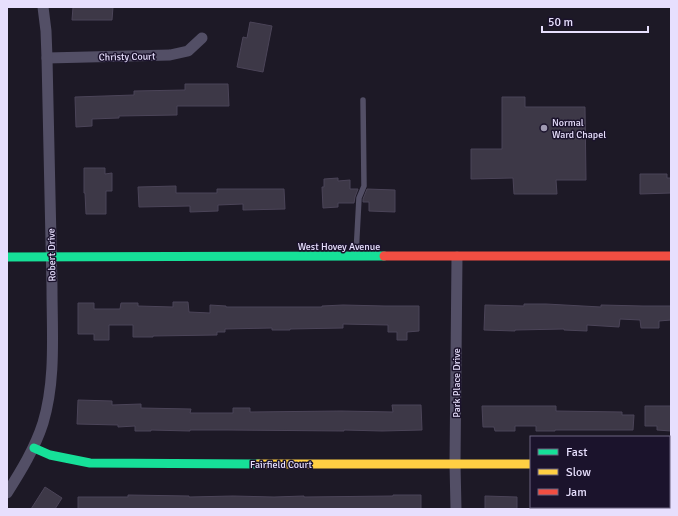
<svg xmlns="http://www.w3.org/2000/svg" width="678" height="516" viewBox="0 0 678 516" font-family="Signika,sans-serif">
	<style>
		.building { fill: #3d3847; stroke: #4b4458 }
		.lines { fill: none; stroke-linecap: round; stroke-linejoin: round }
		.lane { stroke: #534f66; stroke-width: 5.5 }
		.street { stroke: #534f66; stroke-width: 11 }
		.fast { stroke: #16e098; stroke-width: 9 }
		.slow { stroke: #ffcf43; stroke-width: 9 }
		.jam { stroke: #f24e42; stroke-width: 9 }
		.poi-dot { fill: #a09ab2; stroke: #1b132c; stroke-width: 1.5 }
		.labels { text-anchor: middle; stroke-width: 3; stroke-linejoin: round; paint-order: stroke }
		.street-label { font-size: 10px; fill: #e7dffd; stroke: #1b132c }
		.poi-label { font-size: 10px; fill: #e7dffd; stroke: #1b132c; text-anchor: start }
	</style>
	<rect width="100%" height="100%" fill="#1d1926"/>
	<g class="building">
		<polygon points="73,7 113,7 112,20 72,20"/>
		<polygon points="250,22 272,26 263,72 237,67 243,37 247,38"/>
		<polygon points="185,84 228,84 229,106 177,106 177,115 119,116 119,118 92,119 92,126 76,127 75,97 134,95 134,91 185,90"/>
		<polygon points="502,97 525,97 525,107 585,107 586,180 556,180 557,194 514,194 513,178 471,179 471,149 502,149"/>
		<polygon points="84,168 105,168 105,174 112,173 112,191 106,191 106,214 86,214 85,193 84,193"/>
		<polygon points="640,174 667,174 667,178 671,178 671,193 640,194"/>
		<polygon points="338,178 338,181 350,180 350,189 358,189 355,197 354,203 338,203 338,207 323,208 322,187 324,187 324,179"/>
		<polygon points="176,186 176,193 217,193 217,189 284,189 285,209 243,210 243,204 218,205 218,211 190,212 190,206 139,207 138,187"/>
		<polygon points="367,189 395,190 395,212 369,211 369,202 363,202 363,199"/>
		<polygon points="173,302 188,302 189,312 210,313 210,305 226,306 226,307 322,307 322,306 343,305 385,306 419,306 419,331 407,332 407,340 397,340 397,332 388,332 388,325 343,324 343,328 290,329 290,330 272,330 272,328 225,329 225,332 217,332 217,335 153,336 153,337 133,337 133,325 109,325 109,340 94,340 94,334 78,334 78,303 94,303 94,309 120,309 121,303 138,303 138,306 173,307"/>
		<polygon points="524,304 546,304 601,307 601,305 643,306 671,306 671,320 659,321 659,328 641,328 640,320 620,319 619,327 587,325 587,331 564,330 564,329 515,330 515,331 484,330 485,305 524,306"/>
		<polygon points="78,400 112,401 112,405 141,404 141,408 191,409 190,413 233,413 233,408 250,408 250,412 341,411 393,412 392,405 421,405 422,430 382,431 344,430 344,431 228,430 190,430 190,431 151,430 151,431 135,431 135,426 118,427 118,425 77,424"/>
		<polygon points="482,406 556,406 556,411 622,412 622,415 634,415 633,430 555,430 555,431 536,431 536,426 515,426 515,431 495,431 494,427 483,427"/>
		<polygon points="645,406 671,406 671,431 657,430 657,426 645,426"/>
		<polygon points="45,487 62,498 55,509 31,509"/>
		<polygon points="128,495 189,496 189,497 233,496 274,497 304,496 304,497 393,496 393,495 421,495 421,509 78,509 78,497 128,497"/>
		<polygon points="485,496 517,497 517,509 485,509"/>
	</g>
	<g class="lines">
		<polyline class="lane" points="356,254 359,198 364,186 363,100"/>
		<g class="street">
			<polyline points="47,58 170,55 188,51 202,38"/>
			<polyline points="669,464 671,464"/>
			<path d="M7,493C21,471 35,448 43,423C56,380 52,333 52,288C51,211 49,134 47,58L46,31L43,7"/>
			<polyline points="456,509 455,464 457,257"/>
		</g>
		<g class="fast">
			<polyline points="7,257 384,256"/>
			<polyline points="34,448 50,455 90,463 258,464"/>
		</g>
		<polyline class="slow" points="258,464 531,464"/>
		<polyline class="jam" points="384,256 671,256"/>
	</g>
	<circle class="poi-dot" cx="544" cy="128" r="4"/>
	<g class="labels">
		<g class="street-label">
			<text transform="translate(127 56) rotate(-1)" y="4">Christy Court</text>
			<text x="339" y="250">West Hovey Avenue</text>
			<text transform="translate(51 255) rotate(-91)" y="4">Robert Drive</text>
			<text transform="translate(456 383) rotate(-90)" y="4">Park Place Drive</text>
			<text x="281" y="468">Fairfield Court</text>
		</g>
		<g class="poi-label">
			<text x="552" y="126">Normal<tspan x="552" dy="12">Ward Chapel</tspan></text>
		</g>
	</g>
	<rect width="678" height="516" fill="none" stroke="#e7dffd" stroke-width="16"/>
	<rect x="530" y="436" width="140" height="72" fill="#1b132c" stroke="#6d6580"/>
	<rect x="538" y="449" width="20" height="6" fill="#16e098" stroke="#6d6580"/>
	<text x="566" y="456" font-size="12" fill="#e7dffd">Fast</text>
	<rect x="538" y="469" width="20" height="6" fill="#ffcf43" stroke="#6d6580"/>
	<text x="566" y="476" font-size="12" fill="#e7dffd">Slow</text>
	<rect x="538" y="489" width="20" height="6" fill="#f24e42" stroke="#6d6580"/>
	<text x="566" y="496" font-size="12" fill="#e7dffd">Jam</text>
	<path d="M542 26v6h106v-6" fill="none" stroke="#e7dffd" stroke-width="2"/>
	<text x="548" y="26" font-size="12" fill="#e7dffd" stroke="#1b132c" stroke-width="3" paint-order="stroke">50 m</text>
</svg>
